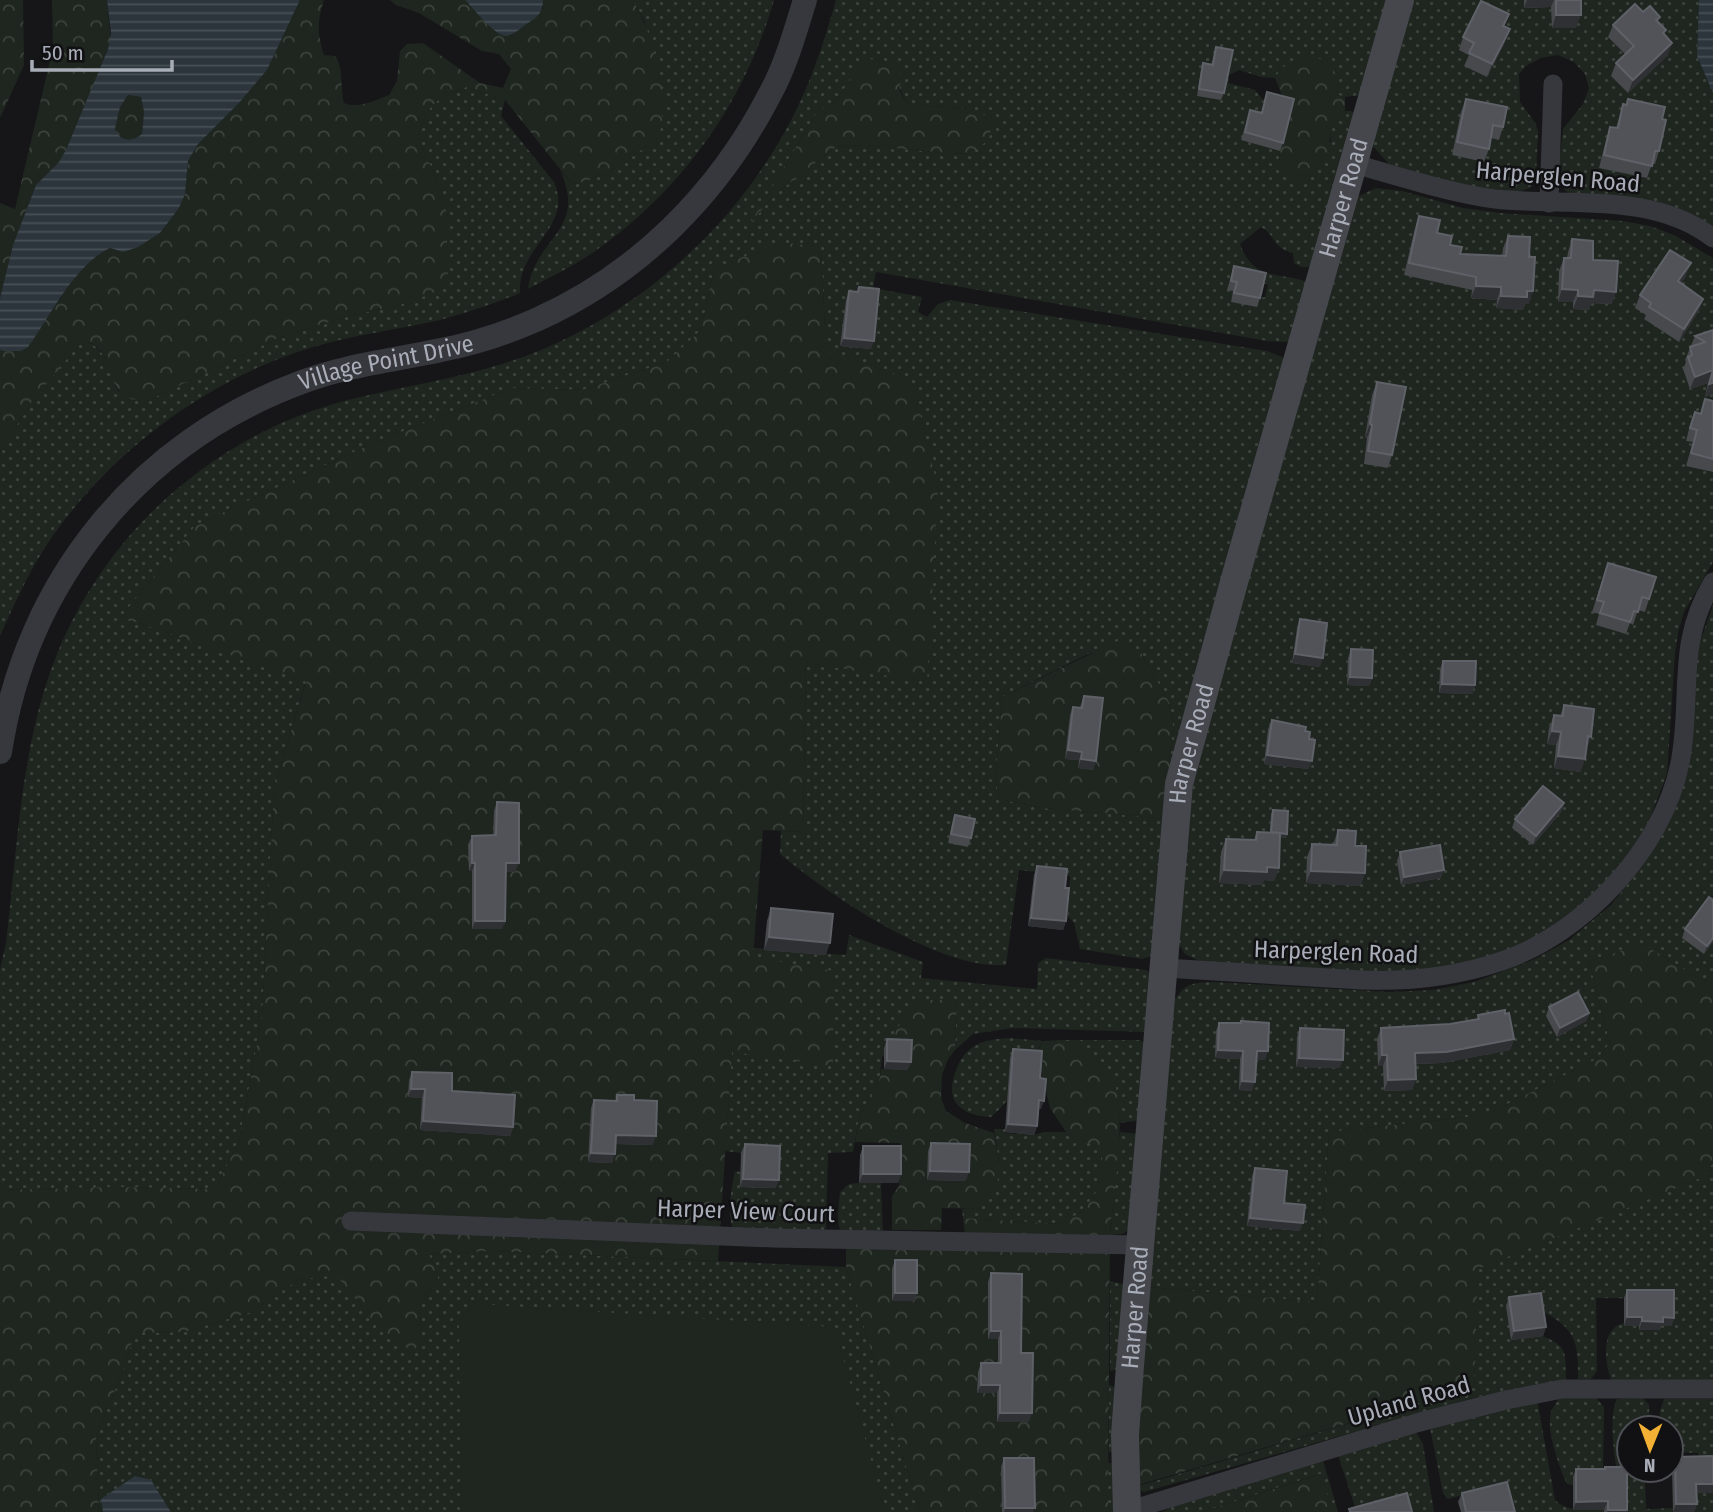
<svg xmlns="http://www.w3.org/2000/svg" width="1713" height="1512" viewBox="0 0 1713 1512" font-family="'Fira Sans Condensed',sans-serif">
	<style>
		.grass { fill: url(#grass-dots); fill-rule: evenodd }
		.forest { fill: url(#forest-crowns) }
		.park { fill: #1e261f }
		.water { fill: url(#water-rules); fill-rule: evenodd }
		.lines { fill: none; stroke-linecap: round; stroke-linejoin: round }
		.minor { stroke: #37383d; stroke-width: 19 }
		.tertiary { stroke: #37383d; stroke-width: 24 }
		.secondary { stroke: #45474d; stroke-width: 28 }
		.wall { fill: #47494d }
		.shaded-wall { fill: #2f3033 }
		.building { fill: #525359; stroke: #5f6168; stroke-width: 2 }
		.labels { text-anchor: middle; stroke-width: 5; stroke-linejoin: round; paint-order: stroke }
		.street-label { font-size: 24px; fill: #a8adb8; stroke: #111113 }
	</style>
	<defs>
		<pattern id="grass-dots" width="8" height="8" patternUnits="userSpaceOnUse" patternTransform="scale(1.75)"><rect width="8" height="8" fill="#1e261f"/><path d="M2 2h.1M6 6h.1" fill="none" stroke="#3c433d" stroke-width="1.8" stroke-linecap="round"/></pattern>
		<pattern id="forest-crowns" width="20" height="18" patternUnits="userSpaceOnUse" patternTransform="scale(1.75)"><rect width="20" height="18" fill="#1e261f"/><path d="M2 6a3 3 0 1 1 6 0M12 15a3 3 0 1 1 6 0" fill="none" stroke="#3c433d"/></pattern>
		<pattern id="water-rules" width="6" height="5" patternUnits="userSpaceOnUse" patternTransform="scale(1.75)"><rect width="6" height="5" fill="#2c353c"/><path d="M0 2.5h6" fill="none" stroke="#485056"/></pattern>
	</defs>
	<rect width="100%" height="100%" fill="#161618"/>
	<g class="grass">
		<path d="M633,0H774C745,101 684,188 598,249C576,265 552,276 528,289C535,237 588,231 560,170L572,184C606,180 632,156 659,137L645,22Z"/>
		<path d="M836,0H1387L1361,95L1345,97L1338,95L1335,81L1281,69L1275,78L1261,77L1239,70L1229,75L1228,83L1255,90L1264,101L1258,122L1242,140L1280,151L1279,161L1331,142C1328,127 1335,121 1345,111H1351L1357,116L1315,264C1306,269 1302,268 1294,263L1293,253C1271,247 1277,236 1261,227L1240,244C1254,283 1281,271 1310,283L1294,338L1287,342L1267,341L876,272L873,288L922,297L918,312L927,317L938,304L950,300L1267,351L1282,357L1286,364L1177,764L1169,760L1173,729L1170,704L1141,653H1090L1002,697L996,776L998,799L1043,808L1169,819L1155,955L1142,959L1080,949L1074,923L1068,916L1070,876L1019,870L1006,965C941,971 829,895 780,854L781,831L803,832L806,663L927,681L892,373L826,352L821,247L714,269L701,330L667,362L583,390L512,388L369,445L196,525L121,617L306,680L274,788L262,1017L239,1142L215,1189L111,1187L0,1190V969L6,943C19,835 21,720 72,621C127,513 230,430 348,400C413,384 478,376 541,350C656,302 755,206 805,91C818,61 827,31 836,0ZM866,59L886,61L908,105L969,108L972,154L944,153L864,145L836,147L774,195L752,221L820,107L824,108L836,100ZM1262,283L1268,285L1265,297L1232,302L1233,291Z"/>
		<polygon points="1411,0 1699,0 1697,56 1713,93 1713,231 1568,193 1560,185 1558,175 1563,129 1583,104 1589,88 1585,74 1574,62 1558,55 1541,58 1526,66 1519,74 1520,102 1536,124 1538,132 1536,178 1530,188 1517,192 1459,185 1389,164 1371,144"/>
		<path d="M466,87L505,100L501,116L554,182C574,228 517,246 520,293C494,304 467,313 440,320C396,330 352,335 310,348C205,380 106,455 46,546C28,574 14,605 0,636V452L32,401L75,347L83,340C105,346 112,371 118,391L149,400L278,338L345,317L407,303L446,202L418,137C429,102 434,100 466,87Z"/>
		<polygon points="1376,188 1402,191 1463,208 1500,213 1623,221 1650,226 1674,235 1713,258 1713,562 1684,612 1678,633 1675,654 1667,774 1647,826 1627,856 1606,883 1583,904 1531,941 1497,955 1417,975 1203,963 1185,954 1179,944 1178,917 1196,758 1359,196"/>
		<path d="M1713,605V972L1705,982L1643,944L1589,961L1610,1043L1597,1059L1486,1115L1329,1132L1317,1302L1148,1287L1170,1007C1184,985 1186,983 1213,982L1389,992L1433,990L1474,982L1535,959L1569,940L1611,905L1643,865L1676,807L1686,777L1695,656Z"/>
		<path d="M849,935L923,962L921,978L1037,989L1038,963L1046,958L1146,970L1154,976L1144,1032L1013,1028L973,1034L955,1050L957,1000L882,1057L879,1083L859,1117L853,1152L828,1153L826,1227L823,1232L733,1228C726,1211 732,1188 735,1171L741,1172V1153L725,1151L732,1051L833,1065L753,957V948L846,955Z"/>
		<path d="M1009,1038L1043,1041C1028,1068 1016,1096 991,1117C959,1115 943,1100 957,1068C960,1060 965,1052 973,1047C983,1040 997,1039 1009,1038Z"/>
		<polygon points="1060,1040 1140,1040 1146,1044 1141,1120 1120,1123 1120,1108 1075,1044"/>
		<polygon points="994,1129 1005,1129 1005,1133 1034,1135 1044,1132 1066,1132 1104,1150 1099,1188 1083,1211 1060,1224 963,1218 962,1209 977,1209 999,1163"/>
		<polygon points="1120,1132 1140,1134 1132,1228 1122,1234 1110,1235"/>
		<path d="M1713,1163V1381L1611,1380C1605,1361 1600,1329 1624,1323V1326H1639L1640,1330H1659L1670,1299L1596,1298L1597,1371L1591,1379H1578C1578,1340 1576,1329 1540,1310L1543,1336C1569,1347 1565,1354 1566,1380L1473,1398L1144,1492L1135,1487L1474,1386L1477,1269L1702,1177Z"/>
		<polygon points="859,1183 881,1183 883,1236 842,1233 839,1227 838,1213 840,1192 849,1184"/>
		<polygon points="492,1251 846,1267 920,1512 171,1512 151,1480 101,1499 103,1512 99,1512 96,1437 122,1373 135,1333 184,1332 251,1312 298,1280 336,1274 420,1337 421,1300 438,1278 429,1254"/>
		<polygon points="1110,1281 1127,1285 1119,1369 1110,1371"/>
		<polygon points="1109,1385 1117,1388 1115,1449 1109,1453"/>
		<path d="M1560,1397L1596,1398L1604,1407L1603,1468L1573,1477V1485L1567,1484C1559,1467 1546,1430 1551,1412C1553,1407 1557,1402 1560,1397Z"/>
		<path d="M1643,1398L1649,1405L1650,1428H1629V1470H1651V1476L1645,1483L1646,1509L1673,1508V1512H1624C1620,1486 1605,1421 1617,1399Z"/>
		<path d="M1537,1399L1555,1500C1566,1512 1588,1510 1604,1510V1512H1510L1482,1491L1447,1499L1443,1493L1430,1428Z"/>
		<polygon points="1664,1399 1713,1399 1713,1465 1700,1458 1698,1453 1671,1452 1671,1428 1660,1428 1660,1411"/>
		<polygon points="1416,1432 1423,1444 1434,1512 1406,1512 1376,1503 1355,1507 1338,1455"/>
		<polygon points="1323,1460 1338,1512 1333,1512 1320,1474 1202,1512 1162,1512 1177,1504"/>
		<polygon points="1108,1463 1112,1463 1116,1512 1108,1512"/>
		<polygon points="1693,1493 1713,1493 1713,1512 1694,1512"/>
	</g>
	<g class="forest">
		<polygon points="0,0 23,0 24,65 0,118"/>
		<polygon points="52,0 107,0 111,41 78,125 62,159 36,185 13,245 0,298 0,203 15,209 53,48"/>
		<path d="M300,0H324C317,21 317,34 324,55L335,56C344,68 340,88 344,103C358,109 376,100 389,95L397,81L400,51L407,44L423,43L480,83L503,88L511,69L499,54L482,51L419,13L396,5L390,0H465L477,12L543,9V0H633C655,40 671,92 659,137C632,156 606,180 572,184L505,100L466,87C434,100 429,102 418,137L446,202L448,277L433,293L407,303L345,317L278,338L149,400C142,400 132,401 126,397C107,387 116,349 83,340L32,401L0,452V350L21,351C52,322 70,266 110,248L119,251L160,233L170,220L179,208L185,193L188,161L198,144L239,103L267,70Z"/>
		<path d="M1312,57L1328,61L1334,71L1338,95L1345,97V111C1324,132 1332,133 1329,160L1305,182L1292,180L1284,175L1282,165L1279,161L1285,103L1275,78C1285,62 1294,59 1312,57Z"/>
		<polygon points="865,59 886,61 901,69 900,91 908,105 969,108 993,119 989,139 972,154 944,153 864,145 836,147 774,195 748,227 820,107 824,108 836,100"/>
		<path d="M128,95L141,97L144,112L142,134C133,142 120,142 115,129L120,107Z"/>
		<polygon points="779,242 821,247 826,351 892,373 915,392 938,489 927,682 806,663 803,832 763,830 753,957 834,971 833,1066 732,1052 718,1261 492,1251 429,1254 438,1278 421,1300 420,1337 414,1353 378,1327 336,1275 298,1280 251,1312 184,1332 135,1333 122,1373 96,1437 99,1512 0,1512 0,1190 111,1187 215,1189 239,1142 262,1017 274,788 306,681 121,617 196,525 369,445 512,388 583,390 667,362 701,330 714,269"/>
		<polygon points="1117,641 1141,653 1170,704 1173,729 1169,760 1177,764 1169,819 1043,808 998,799 996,777 1002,697"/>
		<polygon points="1643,944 1705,982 1713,972 1713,1163 1703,1177 1478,1269 1474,1386 1135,1486 1148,1287 1317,1302 1329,1132 1486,1115 1597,1059 1610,1043 1589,961"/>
		<polygon points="913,1000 957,1000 955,1050 948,1059 942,1075 941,1098 946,1111 965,1123 994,1133 999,1163 997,1190 977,1209 942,1208 941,1230 892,1230 892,1196 899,1186 900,1143 855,1142 859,1117 879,1083 881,1069 909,1070 909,1048 884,1048 891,1040"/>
		<polygon points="1060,1040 1075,1043 1100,1064 1115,1083 1120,1108 1119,1153 1110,1231 1108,1512 920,1512 846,1267 846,1248 967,1249 963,1218 1060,1224 1083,1211 1099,1188 1103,1150 1066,1132 1050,1108 1039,1060 1034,1060 1043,1041"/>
		<polygon points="1321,1474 1333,1512 1202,1512"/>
	</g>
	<polygon class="park" points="477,1304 835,1327 885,1512 461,1512 459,1321"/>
	<g class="water">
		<path d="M107,0H300L267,70L239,103L198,144L188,161L185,194L179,208L170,220L160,233L138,247L123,252L110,248C75,264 50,317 28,347L21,351H3L0,350V298L13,245L36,185L59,162L66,150L108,49L111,33ZM128,95L141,97L144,112L142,134C133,142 120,142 115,129L120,107Z"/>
		<path d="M465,0H543C543,14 536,18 525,25C520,29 513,35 506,36C495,36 473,8 465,0Z"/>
		<polygon points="1699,0 1713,0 1713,93 1697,56"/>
		<polygon points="135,1476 151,1480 171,1512 103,1512 101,1499"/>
	</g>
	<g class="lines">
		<g class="minor">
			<path d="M1354,164C1399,176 1449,193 1495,199C1567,207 1652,191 1713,238"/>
			<polyline points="1549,203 1553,84"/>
			<path d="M1165,968L1361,980C1410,982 1455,977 1502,961C1584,933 1663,849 1680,763C1693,696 1675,645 1713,582"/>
			<polyline points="351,1221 773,1238 1140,1245"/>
			<polyline points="1127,1511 1420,1422 1506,1400 1562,1389 1713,1389"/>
		</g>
		<path class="tertiary" id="s1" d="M0,752C26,581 139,442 302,382C347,365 395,360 441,350C473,344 506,333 536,320C639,274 719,193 770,94C786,65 795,32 805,0"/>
		<path class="secondary" id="s2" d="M1127,1512L1125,1435L1130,1366L1179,784L1234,582L1400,0"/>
	</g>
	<g class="wall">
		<polygon points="1524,0 1581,0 1576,28 1552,28 1551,7 1524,8"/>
		<polygon points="1643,12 1660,17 1658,22 1666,30 1664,34 1668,55 1628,93 1611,76 1616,63 1625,54 1608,37 1613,25"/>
		<polygon points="1509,14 1504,27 1505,42 1487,77 1464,66 1469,55 1459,50 1463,37"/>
		<polygon points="1216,47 1224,93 1221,100 1197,96 1201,71 1203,63 1211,65"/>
		<polygon points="1267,92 1283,143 1280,151 1241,140 1250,110 1261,113"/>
		<polygon points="1466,99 1503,127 1499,140 1491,138 1489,149 1484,162 1452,155 1461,112"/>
		<polygon points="1628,99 1662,119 1659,151 1655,164 1652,164 1647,178 1599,168 1606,140 1610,127 1616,128 1623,104 1626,105"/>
		<polygon points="1419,216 1460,254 1502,256 1503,248 1508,236 1529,257 1529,304 1525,304 1523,310 1496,308 1497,300 1471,298 1472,290 1404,275 1415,228"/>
		<polygon points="1572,239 1593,260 1612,304 1591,303 1589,310 1573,309 1573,302 1558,302 1559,271 1564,258 1567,258 1568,252"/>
		<polygon points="1234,266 1260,298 1257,307 1231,302 1233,291 1227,290"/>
		<polygon points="1686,276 1681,283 1703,299 1698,312 1679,342 1644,319 1646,315 1635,308 1640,295"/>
		<polygon points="859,287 871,349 840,346 846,300 849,291 857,292"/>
		<polygon points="1713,330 1713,394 1705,397 1708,383 1690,389 1683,369 1686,362 1685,360 1695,336"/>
		<polygon points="1377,382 1392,455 1388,468 1364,464 1367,438 1365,437 1372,395"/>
		<polygon points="1705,399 1713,401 1713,472 1686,466 1693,442 1686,441 1690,425 1695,412 1700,414"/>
		<polygon points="1608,563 1649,599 1645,612 1638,610 1633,625 1630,623 1626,634 1596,625 1599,614 1592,612"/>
		<polygon points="1300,619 1320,667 1292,663 1297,628"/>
		<polygon points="1351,649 1372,678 1369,686 1347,685 1348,658"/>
		<polygon points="1443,661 1475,685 1472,694 1439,693 1440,669"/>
		<polygon points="1084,696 1096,761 1093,770 1078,768 1079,760 1065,759 1070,715 1073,707 1080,707"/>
		<polygon points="1564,705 1591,737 1586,749 1585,759 1580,772 1554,768 1556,745 1547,744 1549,728 1554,715 1560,716"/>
		<polygon points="1272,720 1305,731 1309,739 1309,769 1264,764 1268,729"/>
		<polygon points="497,802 515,872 506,872 502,929 472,929 472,871 469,871 468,845 472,836 493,836 494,811"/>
		<polygon points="1564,803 1561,812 1533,845 1512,828 1515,819"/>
		<polygon points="1273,810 1287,834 1285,838 1280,838 1279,868 1274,881 1264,880 1262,885 1219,883 1221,852 1226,839 1254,840 1257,832 1270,832 1271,814"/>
		<polygon points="955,815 971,838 968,847 948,843 952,824"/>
		<polygon points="1338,830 1365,873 1360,886 1306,883 1307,857 1312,844 1333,845"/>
		<polygon points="1400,852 1441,878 1401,885 1397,861"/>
		<polygon points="1037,866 1065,888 1066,921 1063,930 1028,926 1034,875"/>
		<polygon points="1713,900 1713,942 1704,954 1682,938 1685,929"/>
		<polygon points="771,908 826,955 764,950 767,921"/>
		<polygon points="1549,1007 1589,1013 1586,1021 1557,1037 1546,1016"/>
		<polygon points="1478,1015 1514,1039 1510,1050 1442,1063 1415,1064 1416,1079 1412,1090 1384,1091 1383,1066 1378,1066 1377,1039 1381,1028 1450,1024 1477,1019"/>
		<polygon points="1241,1021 1265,1060 1256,1060 1252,1091 1239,1090 1240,1059 1215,1058 1216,1031 1219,1023 1240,1023"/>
		<polygon points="1300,1028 1340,1068 1296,1067 1297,1037"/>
		<polygon points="887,1039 908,1070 884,1069 884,1048"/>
		<polygon points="1013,1049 1040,1078 1041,1109 1038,1109 1037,1126 1034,1135 1005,1132 1010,1058"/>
		<polygon points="412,1072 452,1091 513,1127 510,1136 420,1130 422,1098 408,1097 409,1080"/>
		<polygon points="617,1095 634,1100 653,1145 616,1144 612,1163 588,1162 591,1108 594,1100 615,1100"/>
		<polygon points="931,1143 966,1181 927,1180 928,1151"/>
		<polygon points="745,1144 776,1188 740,1187 741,1153"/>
		<polygon points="863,1146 901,1174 898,1183 859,1183 860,1155"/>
		<polygon points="1255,1168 1300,1231 1247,1226 1252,1176"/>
		<polygon points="895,1260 917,1293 914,1301 892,1301 892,1269"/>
		<polygon points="991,1273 1021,1353 1029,1422 997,1422 997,1393 977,1393 978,1372 981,1363 998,1363 998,1339 988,1339 988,1282"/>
		<polygon points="1627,1290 1674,1318 1671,1326 1661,1326 1660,1330 1639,1330 1639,1326 1624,1326 1624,1298"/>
		<polygon points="1509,1297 1546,1327 1543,1336 1511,1340 1506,1306"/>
		<polygon points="1675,1457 1697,1493 1697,1504 1694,1512 1673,1512 1672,1466"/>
		<polygon points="1004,1458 1033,1512 1002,1512 1001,1467"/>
		<polygon points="1576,1469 1627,1512 1604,1512 1604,1510 1573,1510 1573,1477"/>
		<polygon points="1462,1493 1515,1512 1461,1512 1458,1502"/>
	</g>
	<g class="shaded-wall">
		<polygon points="1527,0 1554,0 1551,7 1524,8"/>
		<polygon points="1556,15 1581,15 1576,28 1552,28"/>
		<polygon points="1510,29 1505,42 1487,77 1492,64"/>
		<polygon points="1672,43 1668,55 1628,93 1633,80"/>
		<polygon points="1691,263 1686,276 1674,294 1678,281"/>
		<polygon points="1476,286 1501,287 1497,300 1471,298"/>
		<polygon points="1562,289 1578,290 1573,302 1558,302"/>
		<polygon points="1594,290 1616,292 1612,304 1591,303 1589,310 1573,309 1578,296"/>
		<polygon points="1527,291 1533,291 1529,304 1525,304 1523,310 1496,308 1501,296"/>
		<polygon points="1703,299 1698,312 1679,342 1684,329"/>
		<polygon points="844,338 874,341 871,349 840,346"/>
		<polygon points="1713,370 1708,383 1690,389 1695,377"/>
		<polygon points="1713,383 1713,394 1705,397 1709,384"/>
		<polygon points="1370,424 1372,425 1367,438 1365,437"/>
		<polygon points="1295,654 1323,658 1320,667 1292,663"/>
		<polygon points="1350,677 1372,678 1369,686 1347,685"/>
		<polygon points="1442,684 1475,685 1472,694 1439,693"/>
		<polygon points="1552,731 1561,732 1556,745 1547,744"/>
		<polygon points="1588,736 1591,737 1586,749 1583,749"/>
		<polygon points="1068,750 1082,752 1079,760 1065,759"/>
		<polygon points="1267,755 1312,761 1309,769 1264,764"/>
		<polygon points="1558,756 1585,759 1580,772 1554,768"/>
		<polygon points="1081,759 1096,761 1093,770 1078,768"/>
		<polygon points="1564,803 1561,812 1533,845 1536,836"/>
		<polygon points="1271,833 1287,834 1285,838 1270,838"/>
		<polygon points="472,863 475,863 472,871 469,871"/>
		<polygon points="506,863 519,863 515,872 502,872"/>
		<polygon points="1267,867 1279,868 1274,881 1264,880 1262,885 1219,883 1224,870"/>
		<polygon points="1444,870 1441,878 1401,885 1404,877"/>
		<polygon points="1311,871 1365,873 1360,886 1306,883"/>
		<polygon points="1031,918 1066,921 1063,930 1028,926"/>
		<polygon points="475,921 505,921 502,929 472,929"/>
		<polygon points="769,937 830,943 826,955 764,950"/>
		<polygon points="1713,938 1713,942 1704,954 1707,946"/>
		<polygon points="1589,1013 1586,1021 1557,1037 1560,1028"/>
		<polygon points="1514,1039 1510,1050 1442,1063 1411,1064 1415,1053"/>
		<polygon points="1218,1050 1243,1051 1240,1059 1215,1058"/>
		<polygon points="1257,1051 1268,1051 1265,1060 1254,1060"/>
		<polygon points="1382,1055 1387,1055 1383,1066 1378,1066"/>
		<polygon points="1299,1058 1343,1060 1340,1068 1296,1067"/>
		<polygon points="887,1061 911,1062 908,1070 884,1069"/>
		<polygon points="1416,1079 1412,1090 1384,1091 1388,1080"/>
		<polygon points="1242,1081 1255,1082 1252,1091 1239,1090"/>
		<polygon points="411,1089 425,1089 422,1098 408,1097"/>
		<polygon points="1039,1100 1044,1101 1041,1109 1036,1109"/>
		<polygon points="423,1121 513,1127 510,1136 420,1130"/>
		<polygon points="1008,1124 1037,1126 1034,1135 1005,1132"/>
		<polygon points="616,1135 656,1136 653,1145 613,1144"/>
		<polygon points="591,1153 615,1154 612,1163 588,1162"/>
		<polygon points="930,1171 969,1172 966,1181 927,1180"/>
		<polygon points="863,1174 901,1174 898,1183 859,1183"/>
		<polygon points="743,1179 779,1180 776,1188 740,1187"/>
		<polygon points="1250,1218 1303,1223 1300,1231 1247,1226"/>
		<polygon points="895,1293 917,1293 914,1301 892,1301"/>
		<polygon points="1627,1317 1642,1317 1639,1326 1624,1326"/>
		<polygon points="1663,1317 1674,1318 1671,1326 1661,1326 1660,1330 1639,1330 1642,1321"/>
		<polygon points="1546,1327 1543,1336 1511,1340 1514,1331"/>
		<polygon points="991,1331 1001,1331 998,1339 988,1339"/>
		<polygon points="981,1385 1000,1385 997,1393 977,1393"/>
		<polygon points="1000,1413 1032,1413 1029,1422 997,1422"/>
		<polygon points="1696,1484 1713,1484 1713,1493 1693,1493"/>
		<polygon points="1608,1501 1604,1510 1573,1510 1576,1502"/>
		<polygon points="1676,1504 1697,1504 1694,1512 1673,1512"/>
		<polygon points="1005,1508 1035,1508 1033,1512 1004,1512"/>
		<polygon points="1608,1510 1627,1510 1627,1512 1607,1512"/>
	</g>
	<g class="building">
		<rect x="1556" y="0" width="25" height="15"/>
		<polygon points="1481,1 1509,14 1503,26 1510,29 1492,64 1469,53 1474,43 1463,37"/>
		<polygon points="1635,4 1643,12 1650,6 1660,17 1656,20 1666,30 1663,33 1672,43 1633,80 1616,63 1634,46 1613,25"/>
		<polygon points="1216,47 1233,50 1224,93 1199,89 1203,63 1213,65"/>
		<polygon points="1267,92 1294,99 1283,143 1245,132 1250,110 1262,113"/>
		<polygon points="1466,99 1507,107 1503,127 1493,125 1489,149 1457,142"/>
		<polygon points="1628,99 1665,107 1662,119 1666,120 1659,151 1655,151 1652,166 1604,155 1610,127 1618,128 1623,104 1627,105"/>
		<polygon points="1419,216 1440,220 1437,233 1452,236 1450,245 1462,247 1460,254 1506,256 1508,236 1530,237 1529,257 1535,257 1533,291 1527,291 1527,297 1501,296 1501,287 1476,286 1476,277 1409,263"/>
		<polygon points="1572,239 1593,241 1593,260 1618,261 1616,292 1594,290 1593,297 1578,296 1578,290 1562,289 1564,258 1571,258"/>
		<polygon points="1670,250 1691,263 1678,281 1703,299 1684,329 1649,307 1651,303 1640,295"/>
		<polygon points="1234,266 1266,273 1260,298 1234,293 1237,282 1231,281"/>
		<polygon points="859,287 879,289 874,341 844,338 849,291 858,292"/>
		<polygon points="1713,330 1713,370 1695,377 1688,357 1692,355 1690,347 1705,342 1695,336"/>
		<polygon points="1713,370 1713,383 1709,384"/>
		<polygon points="1377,382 1406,387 1392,455 1368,451 1372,425 1370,424"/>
		<polygon points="1705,399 1713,401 1713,459 1691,453 1697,430 1690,428 1695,412 1701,414"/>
		<polygon points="1608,563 1656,577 1649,599 1642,597 1638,612 1634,611 1630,622 1600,613 1604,602 1597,600"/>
		<polygon points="1300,619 1327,623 1323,658 1295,654"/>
		<polygon points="1351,649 1373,650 1372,678 1350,677"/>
		<polygon points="1443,661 1476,661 1475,685 1442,684"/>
		<polygon points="1084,696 1103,698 1096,761 1081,759 1082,752 1068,750 1073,707 1082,708"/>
		<polygon points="1564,705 1594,709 1591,737 1588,736 1585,759 1558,756 1561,732 1552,731 1554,715 1563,716"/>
		<polygon points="1272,720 1306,727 1305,731 1310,732 1309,739 1315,740 1312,761 1267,755"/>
		<polygon points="1543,786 1564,803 1536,836 1515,819"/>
		<polygon points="497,802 519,803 519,863 506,863 505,921 475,921 475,863 472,863 472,836 496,835"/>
		<polygon points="1273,810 1288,811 1287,834 1271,832"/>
		<polygon points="955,815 975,819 971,838 951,834"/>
		<polygon points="1338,830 1356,831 1355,846 1366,846 1365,873 1311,871 1312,844 1337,845"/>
		<polygon points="1257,832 1280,833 1279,868 1267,867 1267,872 1224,870 1226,839 1256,840"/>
		<polygon points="1440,845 1444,870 1404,877 1400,852"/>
		<polygon points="1037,866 1067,869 1065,888 1069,888 1066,921 1031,918"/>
		<polygon points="1709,897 1713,900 1713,938 1707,946 1685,929"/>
		<polygon points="771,908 833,914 830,943 769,937"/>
		<polygon points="1578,992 1589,1013 1560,1028 1549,1007"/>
		<polygon points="1505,1010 1505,1014 1509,1013 1514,1039 1446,1052 1415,1053 1416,1079 1388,1080 1387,1055 1382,1055 1381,1028 1450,1024 1479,1019 1478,1015"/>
		<polygon points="1241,1021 1269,1023 1268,1051 1257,1051 1255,1082 1242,1081 1243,1051 1218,1050 1219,1023 1241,1023"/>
		<polygon points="1300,1028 1344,1030 1343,1060 1299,1058"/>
		<polygon points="887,1039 912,1040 911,1062 887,1061"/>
		<polygon points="1013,1049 1042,1051 1040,1078 1046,1079 1044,1101 1039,1100 1037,1126 1008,1124"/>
		<polygon points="412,1072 452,1073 452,1091 515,1095 513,1127 423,1121 425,1089 411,1089"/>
		<polygon points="617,1095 634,1095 634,1100 657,1101 656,1136 616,1135 615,1154 591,1153 594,1100 617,1101"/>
		<polygon points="931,1143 970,1144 969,1172 930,1171"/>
		<polygon points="745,1144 780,1146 779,1180 743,1179"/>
		<rect x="863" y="1146" width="38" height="28"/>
		<polygon points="1255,1168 1287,1171 1284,1203 1305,1205 1303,1223 1250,1218"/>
		<rect x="895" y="1260" width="22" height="33"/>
		<polygon points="991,1273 1022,1274 1021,1353 1033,1353 1032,1413 1000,1413 1000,1385 981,1385 981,1363 1001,1363 1001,1331 991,1331"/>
		<polygon points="1627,1290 1674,1290 1674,1318 1663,1317 1663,1322 1642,1321 1642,1317 1627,1317"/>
		<polygon points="1541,1293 1546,1327 1514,1331 1509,1297"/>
		<polygon points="1713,1456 1713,1484 1696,1484 1697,1504 1676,1504 1675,1457"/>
		<polygon points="1004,1458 1034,1458 1035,1508 1005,1508"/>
		<polygon points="1605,1467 1627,1467 1627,1510 1608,1510 1608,1501 1576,1502 1576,1469 1605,1469"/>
		<polygon points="1507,1482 1515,1512 1466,1512 1462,1493"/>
		<polygon points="1407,1493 1412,1512 1350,1512 1349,1509"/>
	</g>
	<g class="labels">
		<g class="street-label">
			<text transform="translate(1558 177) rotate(5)" y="8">Harperglen Road</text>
			<text dy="8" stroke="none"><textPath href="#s2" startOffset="1339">Harper Road</textPath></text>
			<text dy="8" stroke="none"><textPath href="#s1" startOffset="588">Village Point Drive</textPath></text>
			<text dy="8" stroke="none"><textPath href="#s2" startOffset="772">Harper Road</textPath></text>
			<text transform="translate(1336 952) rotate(2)" y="8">Harperglen Road</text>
			<text transform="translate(746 1211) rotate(2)" y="8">Harper View Court</text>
			<text dy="8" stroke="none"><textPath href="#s2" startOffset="205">Harper Road</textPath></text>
			<text transform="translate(1409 1401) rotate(-16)" y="8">Upland Road</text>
		</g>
	</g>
	<g transform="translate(1650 1449) rotate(181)"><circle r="33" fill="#111113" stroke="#4d4f55" stroke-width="2"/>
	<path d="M0-5L12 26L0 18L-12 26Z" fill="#f2b134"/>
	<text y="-10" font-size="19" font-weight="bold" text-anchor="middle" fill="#a8adb8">N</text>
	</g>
	<path d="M32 60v10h140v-10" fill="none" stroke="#a8adb8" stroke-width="3.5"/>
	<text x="42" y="60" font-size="21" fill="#a8adb8" stroke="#111113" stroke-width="5" paint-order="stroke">50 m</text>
</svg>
